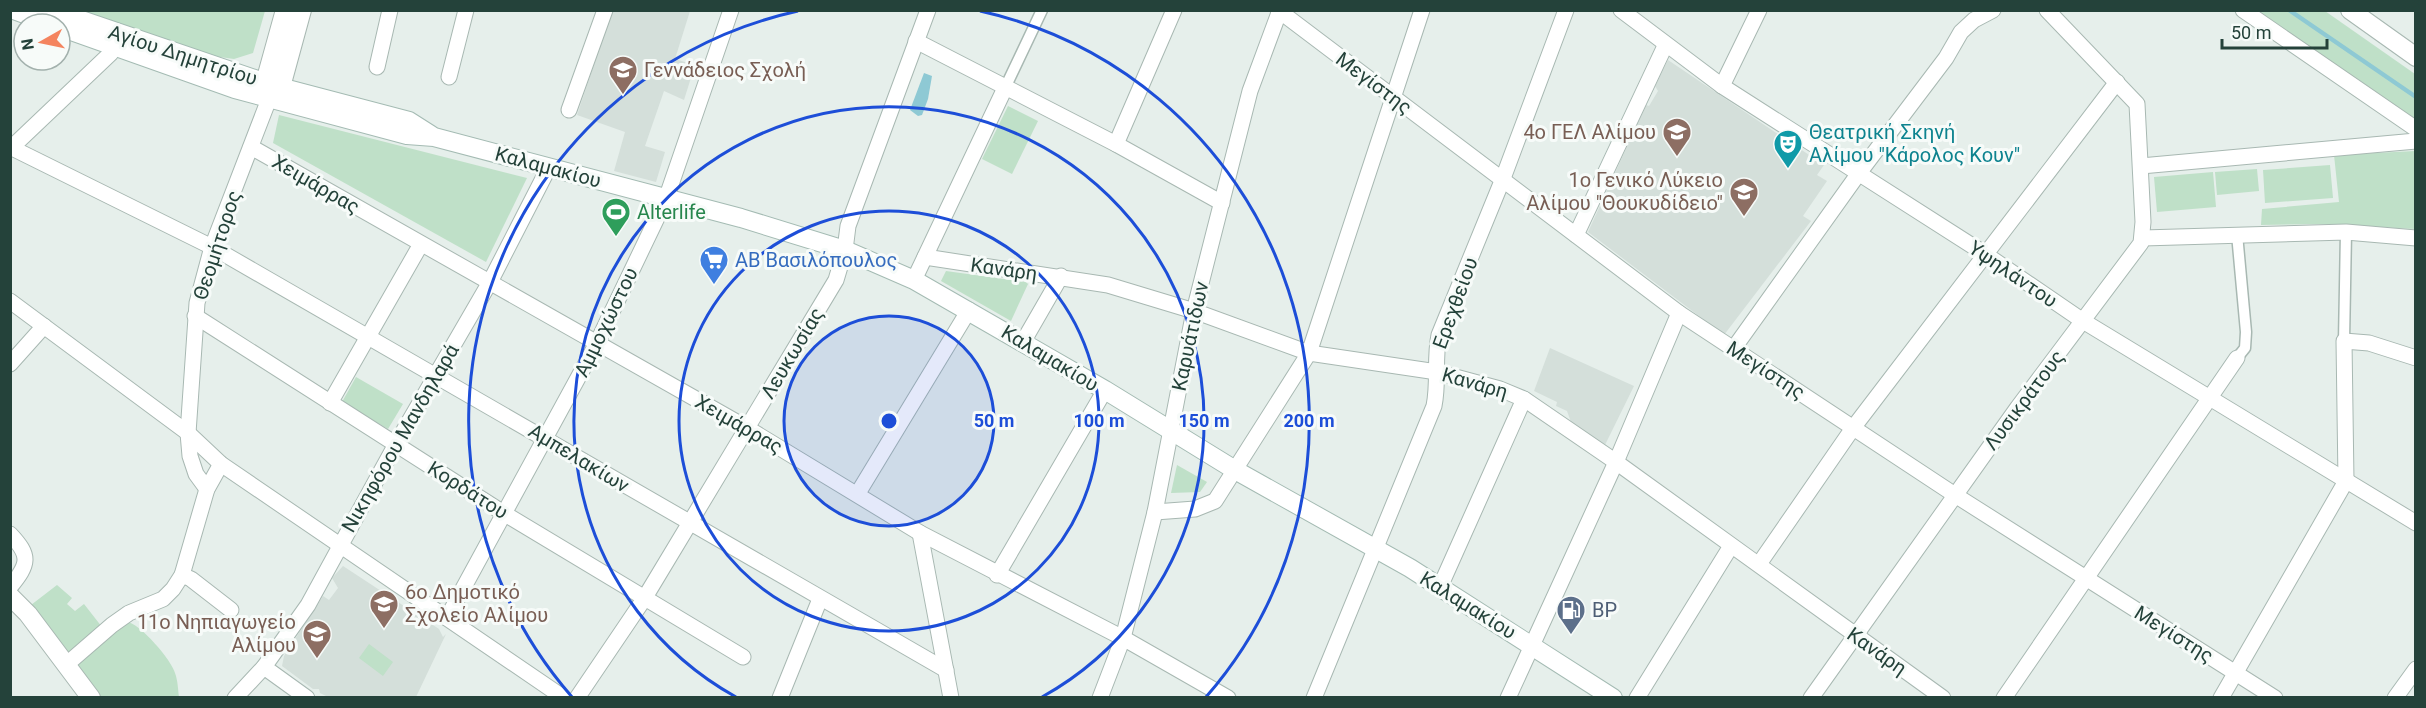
<svg xmlns="http://www.w3.org/2000/svg" width="2426" height="708" viewBox="0 0 2426 708" font-family="Roboto,sans-serif">
	<style>
		.built { fill: #d4dfda }
		.green { fill: #bfe0c8 }
		.water { fill: #8ec9d4 }
		.lines { fill: none; stroke-linecap: round; stroke-linejoin: round }
		.stream { stroke: #8ec9d4; stroke-width: 4.5 }
		.pedestrian-casing { stroke: #a8b8b2; stroke-width: 13 }
		.minor-casing { stroke: #a8b8b2; stroke-width: 17 }
		.tertiary-casing { stroke: #a8b8b2; stroke-width: 20 }
		.secondary-casing { stroke: #a4bbb3; stroke-width: 20 }
		.pedestrian { stroke: #fff; stroke-width: 10 }
		.minor { stroke: #fff; stroke-width: 15 }
		.tertiary { stroke: #fff; stroke-width: 18 }
		.secondary { stroke: #fff; stroke-width: 18 }
		.ring { fill: none; stroke: #1d4ed8; stroke-width: 3 }
		.labels { text-anchor: middle; stroke-width: 6; stroke-linejoin: round; paint-order: stroke }
		.street-label { font-size: 20px; fill: #24423a; stroke: #f7fbf9 }
		.education-label { font-size: 20px; fill: #785e54; stroke: #f7fbf9; text-anchor: end }
		.culture-label { font-size: 20px; fill: #0d838f; stroke: #f7fbf9; text-anchor: start }
		.leisure-label { font-size: 20px; fill: #27864d; stroke: #f7fbf9; text-anchor: start }
		.shop-label { font-size: 20px; fill: #366cbe; stroke: #f7fbf9; text-anchor: start }
		.service-label { font-size: 20px; fill: #4e5e75; stroke: #f7fbf9; text-anchor: start }
		.centre { fill: #1d4ed8; stroke: #f7fbf9; stroke-width: 3 }
		.ring-label { font-size: 18px; text-anchor: middle; font-weight: bold; fill: #1d4ed8; stroke: #f7fbf9; stroke-width: 6; stroke-linejoin: round; paint-order: stroke }
	</style>
	<rect width="100%" height="100%" fill="#e6efeb"/>
	<g class="built">
		<polygon points="612,11 690,11 675,59 695,65 684,100 664,91 645,146 665,152 656,182 614,171 625,132 577,115"/>
		<polygon points="1668,60 1824,165 1817,175 1827,181 1803,216 1811,221 1724,335 1588,232 1646,105 1649,106 1658,91 1655,86"/>
		<polygon points="1550,348 1634,386 1604,447 1571,422 1567,411 1556,406 1557,402 1534,391"/>
		<polygon points="343,566 439,629 443,637 446,634 416,697 328,697 320,693 319,689 313,689 282,666 284,656 323,596 329,600 338,588 332,578"/>
	</g>
	<g class="green">
		<polygon points="82,11 265,11 253,53 234,59 213,56"/>
		<polygon points="2255,11 2325,11 2415,74 2415,121"/>
		<polygon points="1008,106 1038,121 1012,174 982,159"/>
		<polygon points="279,115 527,178 486,262 273,143"/>
		<polygon points="2415,151 2415,229 2323,224 2261,225 2262,209 2339,202 2334,155"/>
		<polygon points="2330,165 2333,198 2265,203 2263,170"/>
		<polygon points="2257,169 2259,191 2217,195 2215,172"/>
		<polygon points="2213,172 2216,207 2157,212 2154,177"/>
		<polygon points="946,271 1026,282 1028,284 1011,321 941,281"/>
		<polygon points="356,377 403,404 388,429 342,402"/>
		<polygon points="1177,465 1207,482 1200,492 1171,493"/>
		<polygon points="57,585 72,598 67,604 75,611 84,604 102,627 69,656 31,605"/>
		<path d="M127,622C140,623 172,661 175,673C178,681 178,690 179,697H101L76,666Z"/>
		<polygon points="369,644 393,662 383,676 359,658"/>
	</g>
	<polygon class="water" points="924,73 932,76 928,99 922,115 918,116 910,110"/>
	<g class="lines">
		<polyline class="stream" points="2289,10 2416,97"/>
		<g class="pedestrian-casing">
			<g id="pedestrian">
				<polyline points="1005,88 1042,10"/>
				<polyline points="2237,234 2246,332 2245,348 2237,358"/>
				<polyline points="2344,341 2346,232"/>
			</g>
		</g>
		<g class="minor-casing">
			<g id="minor">
				<polyline points="1278,10 1679,313 1955,495 2275,698"/>
				<polyline points="1621,10 1722,86 1985,254 2083,321 2416,523"/>
				<polyline points="2243,10 2416,129"/>
				<polyline points="916,41 1116,144 1222,203"/>
				<polyline points="377,67 390,10"/>
				<polyline points="449,77 466,10"/>
				<polyline points="1722,86 1759,10"/>
				<polyline points="569,110 605,10"/>
				<polyline points="1116,144 1174,10"/>
				<polyline points="10,147 212,247 946,670"/>
				<polyline points="251,147 747,428 920,533 1123,638 1228,698"/>
				<polyline points="10,149 111,53 120,39"/>
				<polyline points="2141,166 2416,141"/>
				<polyline points="1576,235 1665,46"/>
				<polyline points="2143,238 2346,232 2416,238"/>
				<polyline points="925,257 1108,285 1194,311 1309,353 1437,372 1500,389 1524,399 1616,462 1943,698"/>
				<polyline points="914,280 1005,88"/>
				<polyline points="10,301 188,433 221,464 564,698"/>
				<polyline points="195,316 505,514 743,657"/>
				<polyline points="1023,342 1061,276"/>
				<polyline points="1734,348 1859,173 1946,58 1961,32 1974,20 1993,10"/>
				<polyline points="10,364 44,326"/>
				<polyline points="330,403 421,244"/>
				<polyline points="207,489 196,474 190,456 188,433 197,303 212,247 269,99 266,88"/>
				<polyline points="858,493 969,310"/>
				<polyline points="1155,512 1195,509 1215,501 1309,353 1422,10"/>
				<polyline points="920,533 951,698"/>
				<path d="M10,534C31,556 29,564 10,587"/>
				<polyline points="1759,564 1853,428 2117,82"/>
				<polyline points="182,575 191,579 231,610"/>
				<polyline points="997,575 1105,390"/>
				<polyline points="1440,587 1524,399"/>
				<polyline points="447,618 597,343 666,199 731,10"/>
				<polyline points="67,664 112,625 129,613 163,599 173,589 182,575 207,489 221,464"/>
				<polyline points="264,667 307,698"/>
				<polyline points="235,698 264,667 308,605 396,444 490,282 549,167"/>
				<polyline points="577,698 644,599 836,280 845,250 848,226 928,10"/>
				<polyline points="780,698 820,599"/>
				<polyline points="1100,698 1123,638 1155,512 1194,311 1250,91 1280,10"/>
				<path d="M1314,698L1434,406C1439,382 1434,359 1439,335L1502,181L1566,10"/>
				<polyline points="1508,698 1616,462 1679,313"/>
				<polyline points="1637,698 1731,546"/>
				<polyline points="1811,698 2018,407 2141,243 2143,222 2137,104 2047,10"/>
				<polyline points="2004,698 2237,358"/>
				<polyline points="2221,698 2346,481 2344,341 2369,343 2416,358"/>
				<polyline points="2395,698 2416,669"/>
			</g>
		</g>
		<g class="tertiary-casing">
			<g id="tertiary">
				<polyline points="2350,10 2416,57"/>
				<polyline points="265,82 285,10"/>
				<polyline points="271,98 281,87 302,10"/>
				<polyline points="10,596 28,614 91,698"/>
			</g>
		</g>
		<g class="secondary-casing">
			<g id="secondary">
				<polyline points="14,10 52,24"/>
				<polyline points="52,10 272,85 409,121 431,135"/>
				<polyline points="60,27 235,89 407,135 434,137 741,218 845,250 914,280 1105,390 1235,470 1410,568 1613,698"/>
			</g>
		</g>
		<use href="#pedestrian" class="pedestrian"/>
		<use href="#minor" class="minor"/>
		<use href="#tertiary" class="tertiary"/>
		<use href="#secondary" class="secondary"/>
	</g>
	<circle cx="889" cy="421" r="105" fill="#1d4ed8" fill-opacity=".12"/>
	<g class="ring">
		<circle cx="889" cy="421" r="105"/>
		<circle cx="889" cy="421" r="210"/>
		<path d="M736 697A315 315 0 1 1 1042 697"/>
		<path d="M572 697A420 420 0 0 1 798 11M980 11A420 420 0 0 1 1206 697"/>
	</g>
	<defs>
		<g id="school-pin" transform="scale(1.5)"><path d="M0 17L-7.5 6A9.5 9.5 0 1 1 7.5 6Z" fill="#8d6e63" stroke="#f7fbf9"/><path d="M0-5L7-2L0 1L-7-2ZM-4 1L0 2.5L4 1V4Q0 6-4 4Z" fill="#fff"/></g>
		<g id="theatre-pin" transform="scale(1.5)"><path d="M0 17L-7.5 6A9.5 9.5 0 1 1 7.5 6Z" fill="#0f9aa8" stroke="#f7fbf9"/><path d="M-5-5.5Q0-4 5-5.5V0Q5 5 0 6Q-5 5-5 0ZM-3.3-2.5H-1v1.5H-3.3ZM1-2.5H3.3v1.5H1ZM-2.8 1Q0 5.5 2.8 1Z" fill="#fff"/></g>
		<g id="stadium-pin" transform="scale(1.5)"><path d="M0 17L-7.5 6A9.5 9.5 0 1 1 7.5 6Z" fill="#2e9e5b" stroke="#f7fbf9"/><path d="M0-5a6.5 5 0 1 0 0 10a6.5 5 0 1 0 0-10ZM-3.5-1.8h7v3.6h-7Z" fill="#fff"/></g>
		<g id="supermarket-pin" transform="scale(1.5)"><path d="M0 17L-7.5 6A9.5 9.5 0 1 1 7.5 6Z" fill="#3f7fe0" stroke="#f7fbf9"/><path d="M-6-5.5h2.5l.6 2H6L4.5 2H-2.5L-4.4-4H-6ZM-1.5 3.2a1.3 1.3 0 1 0 .1 0ZM3 3.2a1.3 1.3 0 1 0 .1 0Z" fill="#fff"/></g>
		<g id="fuel-pin" transform="scale(1.5)"><path d="M0 17L-7.5 6A9.5 9.5 0 1 1 7.5 6Z" fill="#5c6f8a" stroke="#f7fbf9"/><path d="M-5.5-6h7V0h2V4h1.3V-2.5L3-4.5l.8-.8L6-3V5H2.5V1h-1V6h-7ZM-4.2-4.7v3.2H.2V-4.7Z" fill="#fff"/></g>
	</defs>
	<g fill-rule="evenodd">
		<use href="#school-pin" x="623" y="70"/>
		<use href="#school-pin" x="1677" y="132"/>
		<use href="#theatre-pin" x="1788" y="144"/>
		<use href="#school-pin" x="1744" y="192"/>
		<use href="#stadium-pin" x="616" y="212"/>
		<use href="#supermarket-pin" x="714" y="260"/>
		<use href="#school-pin" x="384" y="604"/>
		<use href="#fuel-pin" x="1571" y="610"/>
		<use href="#school-pin" x="317" y="634"/>
	</g>
	<g class="labels">
		<g class="street-label">
			<text transform="translate(183 55) rotate(18)" y="7">Αγίου Δημητρίου</text>
			<text transform="translate(1374 83) rotate(37)" y="7">Μεγίστης</text>
			<text transform="translate(548 167) rotate(15)" y="7">Καλαμακίου</text>
			<text transform="translate(316 184) rotate(30)" y="7">Χειμάρρας</text>
			<text transform="translate(217 245) rotate(-72)" y="7">Θεομήτορος</text>
			<text transform="translate(1004 269) rotate(8)" y="7">Κανάρη</text>
			<text transform="translate(2013 274) rotate(34)" y="7">Υψηλάντου</text>
			<text transform="translate(1455 303) rotate(-70)" y="7">Ερεχθείου</text>
			<text transform="translate(606 322) rotate(-64)" y="7">Αμμοχώστου</text>
			<text transform="translate(1190 336) rotate(-78)" y="7">Καρυάτιδων</text>
			<text transform="translate(792 353) rotate(-59)" y="7">Λευκωσίας</text>
			<text transform="translate(1050 358) rotate(31)" y="7">Καλαμακίου</text>
			<text transform="translate(1766 370) rotate(33)" y="7">Μεγίστης</text>
			<text transform="translate(1475 383) rotate(16)" y="7">Κανάρη</text>
			<text transform="translate(2024 400) rotate(-53)" y="7">Λυσικράτους</text>
			<text transform="translate(739 424) rotate(30)" y="7">Χειμάρρας</text>
			<text transform="translate(400 438) rotate(-60)" y="7">Νικηφόρου Μανδηλαρά</text>
			<text transform="translate(579 458) rotate(31)" y="7">Αμπελακίων</text>
			<text transform="translate(468 490) rotate(32)" y="7">Κορδάτου</text>
			<text transform="translate(1468 605) rotate(32)" y="7">Καλαμακίου</text>
			<text transform="translate(2174 634) rotate(32)" y="7">Μεγίστης</text>
			<text transform="translate(1877 651) rotate(35)" y="7">Κανάρη</text>
		</g>
		<g class="education-label">
			<text x="644" y="77" text-anchor="start">Γεννάδειος Σχολή</text>
			<text x="1656" y="139">4ο ΓΕΛ Αλίμου</text>
			<text x="1723" y="187">1ο Γενικό Λύκειο<tspan x="1723" dy="23">Αλίμου "Θουκυδίδειο"</tspan></text>
			<text x="405" y="599" text-anchor="start">6ο Δημοτικό<tspan x="405" dy="23">Σχολείο Αλίμου</tspan></text>
			<text x="296" y="629">11ο Νηπιαγωγείο<tspan x="296" dy="23">Αλίμου</tspan></text>
		</g>
		<g class="culture-label">
			<text x="1809" y="139">Θεατρική Σκηνή<tspan x="1809" dy="23">Αλίμου "Κάρολος Κουν"</tspan></text>
		</g>
		<g class="leisure-label">
			<text x="637" y="219">Alterlife</text>
		</g>
		<g class="shop-label">
			<text x="735" y="267">ΑΒ Βασιλόπουλος</text>
		</g>
		<g class="service-label">
			<text x="1592" y="617">BP</text>
		</g>
	</g>
	<circle cx="889" cy="421" r="9" class="centre"/>
	<g class="ring-label">
		<text x="994" y="427">50 m</text>
		<text x="1099" y="427">100 m</text>
		<text x="1204" y="427">150 m</text>
		<text x="1309" y="427">200 m</text>
	</g>
	<rect width="2426" height="708" fill="none" stroke="#24423a" stroke-width="24"/>
	<g transform="translate(42 42) rotate(261)"><circle r="28" fill="#f7fbf9" stroke="#a3b1ad" stroke-width="1.5"/>
	<path d="M0-4.5L10 22L0 15L-10 22Z" fill="#f4845f"/>
	<text y="-9" font-size="16" font-weight="bold" text-anchor="middle" fill="#24423a">N</text>
	</g>
	<path d="M2222 39v9h105v-9" fill="none" stroke="#24423a" stroke-width="3"/>
	<text x="2231" y="39" font-size="18" fill="#24423a" stroke="#f7fbf9" stroke-width="4.5" paint-order="stroke">50 m</text>
</svg>
